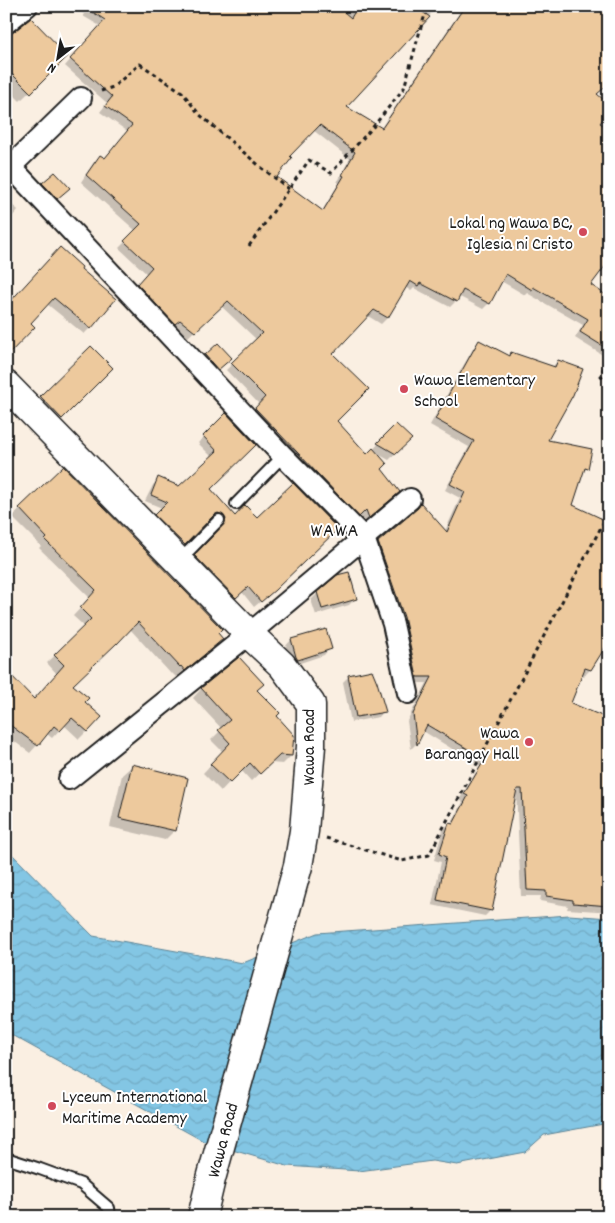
<svg xmlns="http://www.w3.org/2000/svg" width="615" height="1223" viewBox="0 0 615 1223" font-family="Dekko,sans-serif">
	<style>
		.water { fill: url(#water-waves); stroke: #5a8294 }
		.shadow { fill: #0003; fill-rule: evenodd }
		.building { fill: #edc99d; stroke: #1c1c1c; fill-rule: evenodd }
		.lines { fill: none; stroke-linecap: round; stroke-linejoin: round }
		.lane-casing { stroke: #1c1c1c; stroke-width: 14 }
		.street-casing { stroke: #1c1c1c; stroke-width: 24 }
		.secondary-casing { stroke: #1c1c1c; stroke-width: 31 }
		.path { stroke: #1c1c1c; stroke-width: 3; stroke-dasharray: 4 4; stroke-linecap: butt }
		.lane { stroke: #fff; stroke-width: 10 }
		.street { stroke: #fff; stroke-width: 20 }
		.secondary { stroke: #fff; stroke-width: 28 }
		.poi-dot { fill: #d1495b; stroke: #fff; stroke-width: 2 }
		.labels { text-anchor: middle; stroke-width: 4; stroke-linejoin: round; paint-order: stroke }
		.poi-label { font-size: 18px; fill: #1c1c1c; stroke: #fff; text-anchor: end }
		.street-label { font-size: 18px; fill: #1c1c1c; stroke: #fff }
		.quarter-label { font-size: 20px; letter-spacing: 1px; fill: #1c1c1c; stroke: #fff }
	</style>
	<defs>
		<pattern id="water-waves" width="16" height="10" patternUnits="userSpaceOnUse" patternTransform="scale(1.25)"><rect width="16" height="10" fill="#83c6e4"/><path d="M0 5q4-4 8 0t8 0" fill="none" stroke="#71aac3"/></pattern>
	</defs>
	<rect width="100%" height="100%" fill="#faefe2"/>
	<filter id="ink" filterUnits="userSpaceOnUse"><feTurbulence type="fractalNoise" baseFrequency=".02" numOctaves="2"/><feDisplacementMap in="SourceGraphic" scale="10" xChannelSelector="R" yChannelSelector="G"/><feConvolveMatrix kernelMatrix="1 2 1 2 8 2 1 2 1" color-interpolation-filters="sRGB"/></filter>
	<g filter="url(#ink)">
		<polygon class="water" points="6,848 93,936 243,963 317,933 569,915 609,918 609,1123 544,1135 525,1152 457,1165 432,1161 359,1171 287,1166 205,1142 6,1032"/>
		<g class="shadow">
			<path d="M72,6H438L346,107L381,128L464,6H609L595,95L609,106V259L590,286L609,298V359L575,338L583,325L527,293L525,295L501,281L489,303L483,309L458,296L456,301L450,307L414,288L411,291L405,287L387,318L381,324L368,316L331,354L336,421L367,456L396,425L410,439L389,460L376,453L380,469L392,498L363,523L360,515L353,522L250,415L259,404L226,370L257,340L221,306L188,337L174,325L168,329L132,291L147,274L119,248L136,231L81,182L94,162L100,157L104,159L127,131L100,112L107,103L65,66L100,26L83,16L84,14ZM313,130L350,159L337,181L339,183L322,211L275,177L288,156Z"/>
			<polygon points="6,40 66,56 20,101 6,87"/>
			<polygon points="54,173 68,187 54,201 40,187"/>
			<polygon points="6,199 18,210 6,224"/>
			<polygon points="53,255 90,328 84,334 47,304 30,323 6,355 6,305 8,303 9,304"/>
			<polygon points="480,341 508,357 512,353 552,367 558,361 546,441 587,468 582,473 572,506 609,639 590,670 584,676 581,675 569,704 603,718 609,702 609,911 597,911 567,909 568,906 540,901 541,896 521,896 516,790 491,910 485,916 432,905 441,862 434,860 443,830 449,824 451,825 463,802 459,800 480,766 423,731 416,744 411,749 407,721 427,683 411,683 372,549 421,505 445,531 460,498 445,490 469,447 430,425 474,347"/>
			<polygon points="218,345 230,358 215,372 203,359"/>
			<polygon points="91,348 111,368 52,427 31,406"/>
			<polygon points="226,415 209,489 235,517 267,596 254,607 242,592 229,603 189,562 219,532 220,525 217,520 211,519 207,521 178,550 149,521 162,508 145,501 153,485 159,479 180,487 212,457 198,443"/>
			<polygon points="63,468 222,639 214,647 176,677 172,673 171,674 130,629 71,685 84,702 100,718 79,739 64,725 52,738 47,734 30,753 11,739 13,735 6,728 6,672 34,701 57,674 47,663 85,627 73,616 90,598 39,548 41,546 12,517"/>
			<polygon points="318,593 356,598 349,605 316,615 311,600"/>
			<polygon points="291,640 330,648 324,655 291,666 285,647"/>
			<polygon points="239,659 256,690 275,716 291,756 283,764 270,763 251,781 241,770 221,791 203,773 223,752 211,740 222,729 193,698 201,689"/>
			<polygon points="371,671 384,711 379,717 351,722 343,682 348,677"/>
			<polygon points="132,766 187,779 174,831 165,840 110,827 122,775"/>
		</g>
		<g class="building">
			<path d="M83,6H337L351,18L358,6H413L430,17L347,107L382,128L465,6H609V84L597,94L609,104V112L600,123L609,129V261L591,285L609,297V350L580,332L588,319L533,287L532,290L506,274L490,304L463,290L457,302L420,283L418,286L410,281L388,318L374,310L333,354L369,389L337,421L338,422L367,454L373,448L387,464L382,469L400,492L369,518L366,510L359,517L255,408L265,397L231,363L262,333L228,301L195,332L180,320L175,324L137,284L152,267L124,241L141,224L86,175L100,155L105,158L132,125L105,106L112,97L70,59L105,20ZM320,125L355,152L342,175L344,176L323,211L277,177L292,158L290,156Z"/>
			<polygon points="31,18 68,56 31,93 6,68 6,38"/>
			<polygon points="55,172 70,188 57,199 42,183"/>
			<polygon points="60,247 82,267 81,269 116,299 91,329 54,298 31,323 35,327 6,357 6,306"/>
			<polygon points="479,340 510,356 511,352 555,367 558,360 583,369 573,395 548,440 592,449 588,469 585,468 573,505 609,522 609,641 591,670 585,668 571,703 609,719 609,906 573,903 573,900 546,896 546,891 527,890 522,789 517,789 492,911 437,900 446,857 439,854 449,823 453,824 468,796 464,794 485,759 427,725 417,745 413,714 432,677 417,677 404,617 378,542 418,508 421,503 447,532 465,492 450,484 474,441 435,419"/>
			<polygon points="218,343 232,358 218,370 205,355"/>
			<polygon points="91,346 113,368 62,419 40,396"/>
			<polygon points="226,413 256,445 211,489 235,516 245,505 257,517 293,483 338,529 275,590 261,602 248,587 236,598 194,555 224,524 226,519 223,515 218,513 214,515 185,545 154,515 167,502 151,495 158,477 179,486 217,451 203,436"/>
			<polygon points="396,424 412,439 396,454 377,443"/>
			<polygon points="63,466 222,629 218,633 223,639 185,671 181,666 180,667 138,622 117,644 117,643 73,685 89,698 85,702 102,717 88,732 72,718 60,731 54,726 38,746 6,722 6,670 34,699 64,665 54,655 91,619 80,608 96,590 45,540 47,538 19,508"/>
			<polygon points="349,572 357,599 322,609 317,592 337,575"/>
			<polygon points="326,629 332,649 298,660 296,657 291,639"/>
			<polygon points="239,657 264,684 257,690 280,713 277,716 294,735 292,756 280,755 260,774 250,763 230,783 210,764 230,743 218,730 230,720 201,688"/>
			<polygon points="372,670 377,682 386,712 356,717 348,675"/>
			<polygon points="132,764 188,778 176,831 119,818"/>
		</g>
		<g class="lines">
			<g class="lane-casing">
				<g id="lane">
					<polyline points="236,504 283,456"/>
					<polyline points="179,561 219,520"/>
					<polyline points="6,1158 40,1169 81,1184 109,1208 110,1217"/>
				</g>
			</g>
			<g class="street-casing">
				<g id="street">
					<polyline points="6,23 27,6"/>
					<polyline points="11,167 283,456 364,538 393,624 408,693"/>
					<polyline points="6,171 81,98"/>
					<polyline points="69,779 249,634 410,499"/>
				</g>
			</g>
			<g class="secondary-casing">
				<polyline id="secondary" points="6,385 178,561 249,634 282,665 311,704 311,746 304,831 298,866 211,1179 202,1217"/>
			</g>
			<g class="path">
				<polyline points="101,91 113,87 140,64 182,92 199,114 262,168 289,189"/>
				<polyline points="249,246 289,189 309,160 331,173 373,127 404,88 421,27 428,6"/>
				<polyline points="609,352 601,376 609,381"/>
				<polyline points="326,838 402,861 429,855 609,512"/>
			</g>
			<use href="#lane" class="lane"/>
			<use href="#street" class="street"/>
			<use href="#secondary" class="secondary"/>
		</g>
	</g>
	<g class="poi-dot">
		<circle cx="583" cy="232" r="5"/>
		<circle cx="404" cy="389" r="5"/>
		<circle cx="529" cy="742" r="5"/>
		<circle cx="52" cy="1106" r="5"/>
	</g>
	<g class="labels">
		<g class="poi-label">
			<text x="573" y="228">Lokal ng Wawa BC,<tspan x="573" dy="21">Iglesia ni Cristo</tspan></text>
			<text x="414" y="385" text-anchor="start">Wawa Elementary<tspan x="414" dy="21">School</tspan></text>
			<text x="519" y="738">Wawa<tspan x="519" dy="21">Barangay Hall</tspan></text>
			<text x="62" y="1102" text-anchor="start">Lyceum International<tspan x="62" dy="21">Maritime Academy</tspan></text>
		</g>
		<g class="street-label">
			<text transform="translate(308 747) rotate(-90)" y="6">Wawa Road</text>
			<text transform="translate(222 1140) rotate(-75)" y="6">Wawa Road</text>
		</g>
		<g class="quarter-label">
			<text x="335" y="536">WAWA</text>
		</g>
	</g>
	<rect width="615" height="1223" fill="none" stroke="#fff" stroke-width="25"/>
	<rect x="12" y="12" width="590" height="1198" fill="none" stroke="#1c1c1c" stroke-width="2" filter="url(#ink)"/>
	<g transform="translate(58 58) rotate(211)" stroke="#ffffff" stroke-width="4" paint-order="stroke">
	<path d="M0-4L9 19L0 12L-9 19Z" fill="#1c1c1c"/>
	<text y="-8" font-size="14" font-weight="bold" text-anchor="middle" fill="#1c1c1c">N</text>
	</g>
</svg>
